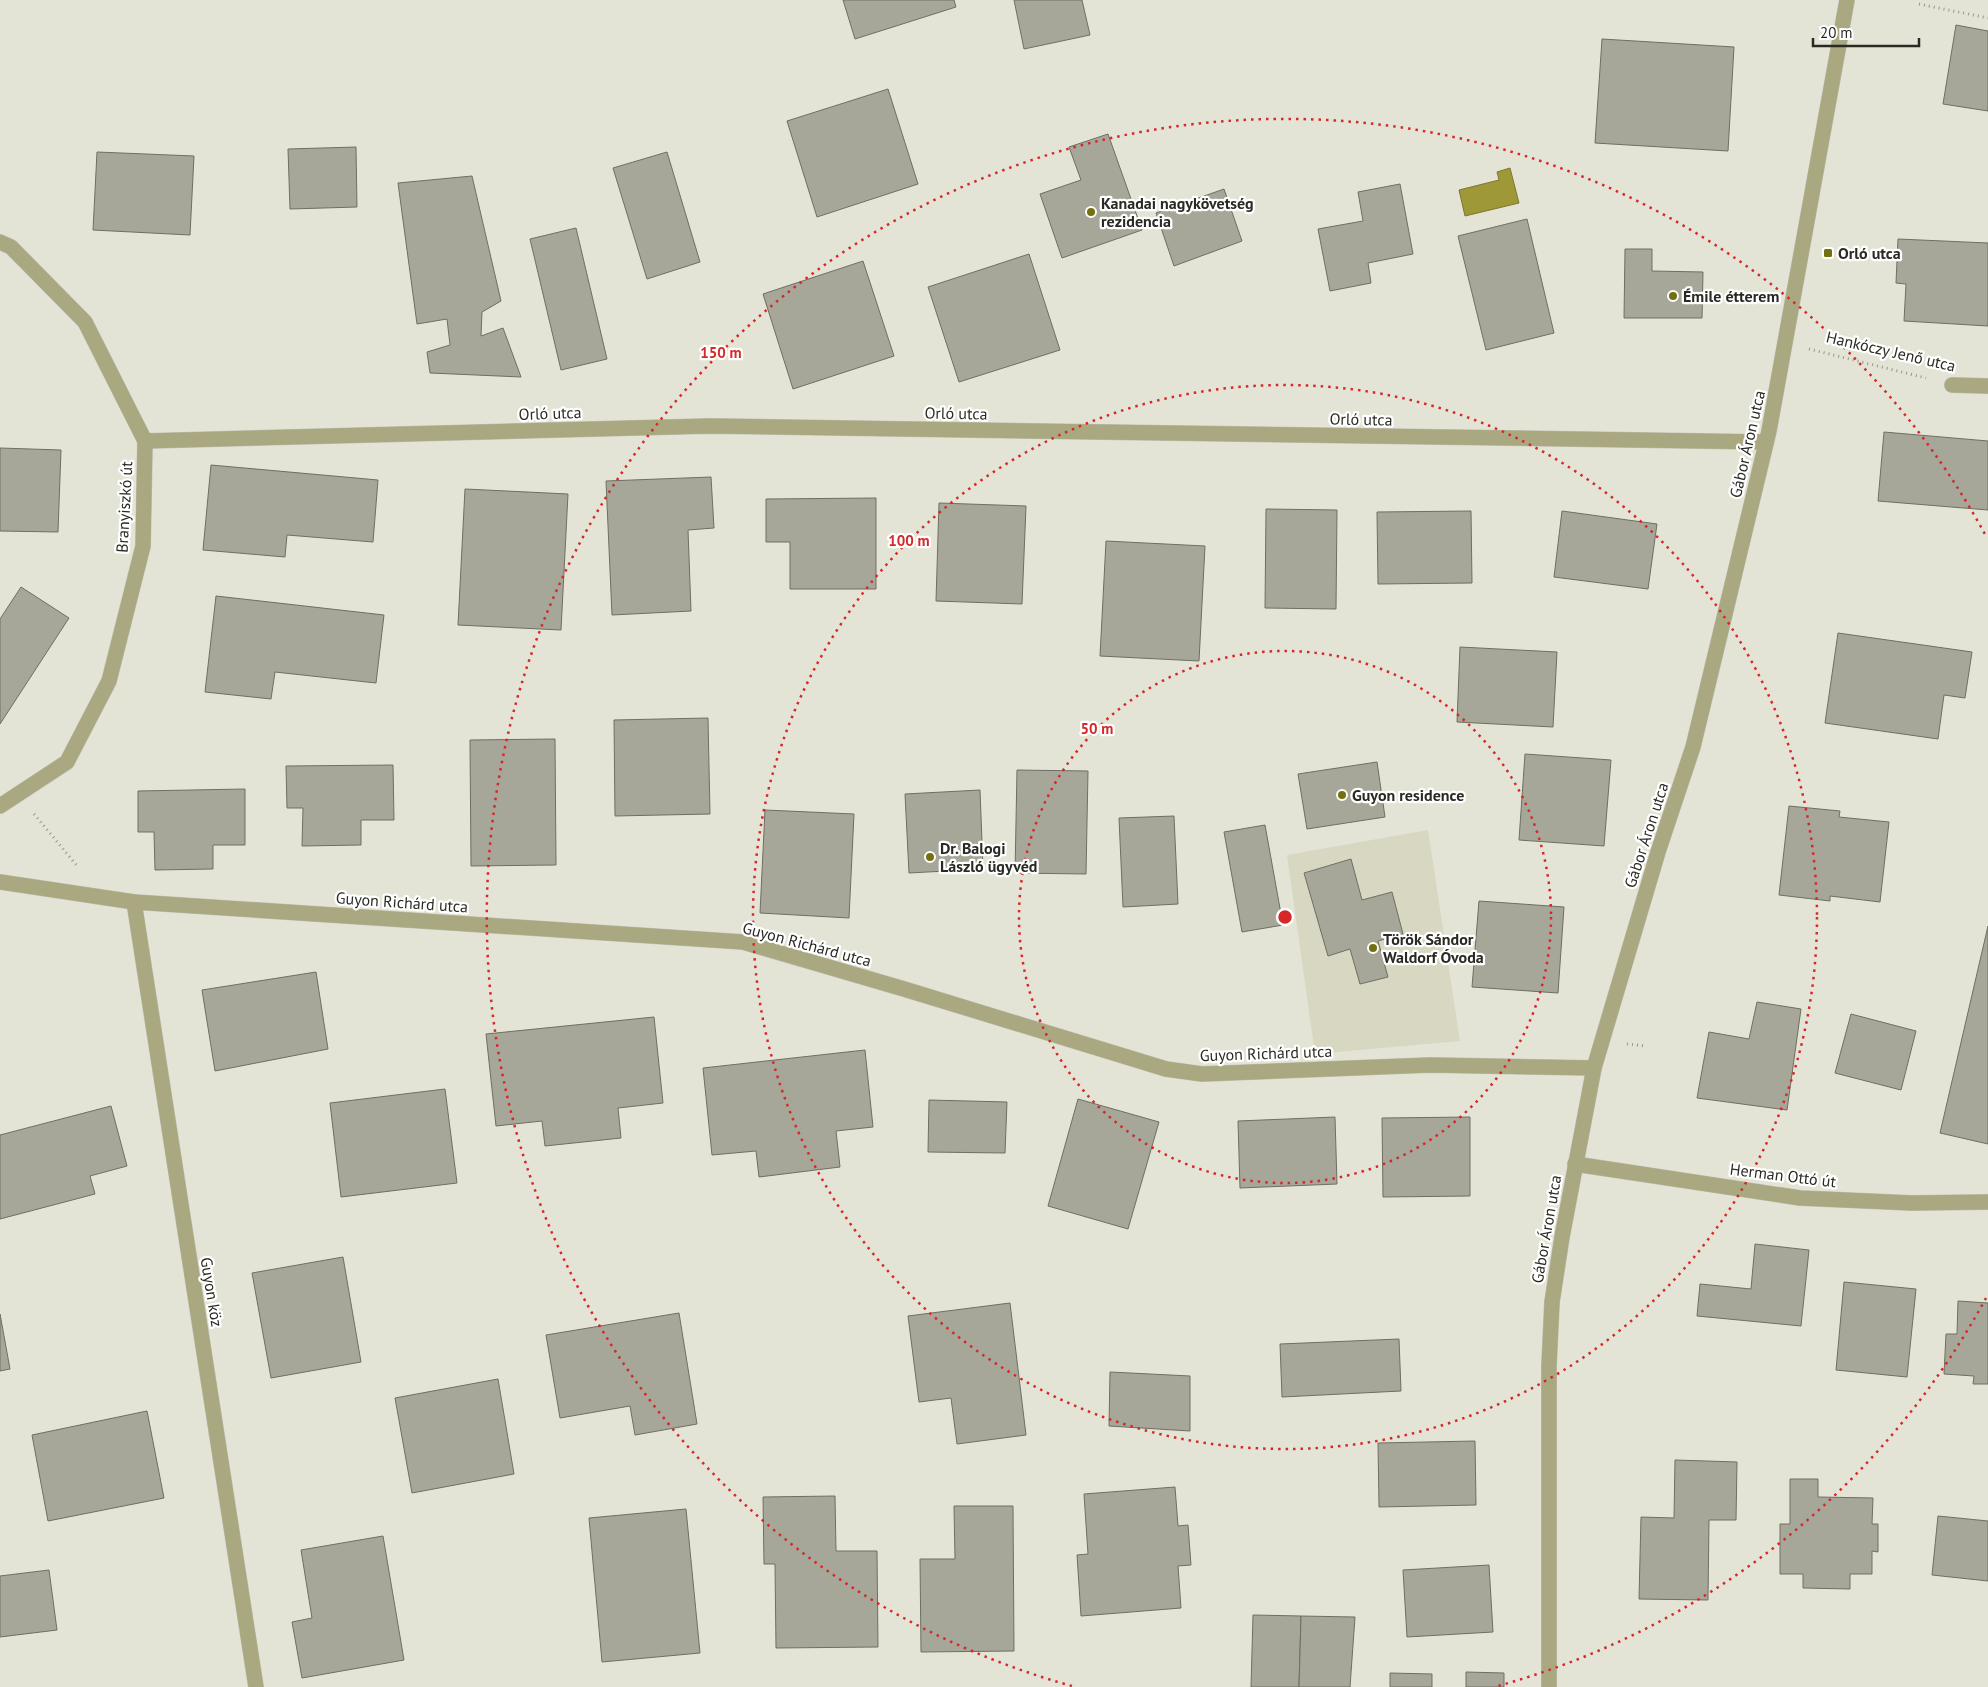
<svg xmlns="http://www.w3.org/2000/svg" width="1988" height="1687" viewBox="0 0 1988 1687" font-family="'PT Sans',sans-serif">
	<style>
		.built { fill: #d8d7c2 }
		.water { fill: #9e9836; stroke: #7b7731 }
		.building { fill: #a6a699; stroke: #6e6e62 }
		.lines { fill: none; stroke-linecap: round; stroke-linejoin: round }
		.minor-casing { stroke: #bfbfb2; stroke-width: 16 }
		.path { stroke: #96968b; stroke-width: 3; stroke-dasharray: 1 4; stroke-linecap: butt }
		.minor { stroke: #a9a881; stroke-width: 15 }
		.ring { fill: none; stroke: #d62828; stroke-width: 2.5; stroke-dasharray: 2.5 5 }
		.poi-dot { fill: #746f0f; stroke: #fff; stroke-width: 2 }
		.labels { text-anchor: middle; stroke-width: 4.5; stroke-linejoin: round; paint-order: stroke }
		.poi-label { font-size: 16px; font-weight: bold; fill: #2a2a24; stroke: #fff; text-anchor: start }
		.street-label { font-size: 16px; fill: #2a2a24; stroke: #fff }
		.centre { fill: #d62828; stroke: #fff; stroke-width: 2.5 }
		.ring-label { font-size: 15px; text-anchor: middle; font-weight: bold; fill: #d62828; stroke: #fff; stroke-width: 4.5; stroke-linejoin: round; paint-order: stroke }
	</style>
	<rect width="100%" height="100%" fill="#e4e4d6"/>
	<polygon class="built" points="1428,830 1460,1041 1315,1054 1287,855"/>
	<polygon class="water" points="1510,168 1519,203 1465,216 1459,190 1499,180 1497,172"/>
	<g class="building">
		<polygon points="843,0 954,0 956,7 855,39"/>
		<polygon points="1014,0 1082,0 1090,35 1024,49"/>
		<polygon points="1956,25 1988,31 1988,111 1943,104"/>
		<polygon points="1602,39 1734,47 1728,151 1595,143"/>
		<polygon points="888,89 918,184 817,217 787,121"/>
		<polygon points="1108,134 1142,230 1062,258 1040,194 1081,180 1069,147"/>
		<polygon points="356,147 357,207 290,209 288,149"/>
		<polygon points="97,152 194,156 190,235 93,230"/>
		<polygon points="667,152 700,262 647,279 613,168"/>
		<polygon points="472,176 501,301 482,312 481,336 503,328 521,377 430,373 427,352 450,345 447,319 417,324 398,183"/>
		<polygon points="1400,184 1413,254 1368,263 1371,283 1330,291 1318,229 1363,221 1358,192"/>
		<polygon points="1224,189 1242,241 1174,266 1156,213"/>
		<polygon points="1527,219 1554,333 1486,350 1458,236"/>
		<polygon points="576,228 607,359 561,370 530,239"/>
		<polygon points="1898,239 1988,243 1988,326 1904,321 1906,284 1896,283"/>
		<polygon points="1625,249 1652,249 1652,271 1703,272 1702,318 1624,318"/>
		<polygon points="1029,254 1060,350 959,382 928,287"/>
		<polygon points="863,261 894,356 793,389 763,294"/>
		<polygon points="1884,432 1988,441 1988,510 1878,501"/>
		<polygon points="0,448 61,450 58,532 0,531"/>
		<polygon points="211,465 378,480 373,542 287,535 285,557 203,550"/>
		<polygon points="711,477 714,528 688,530 691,611 612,615 606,481"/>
		<polygon points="465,489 568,494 561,630 458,625"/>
		<polygon points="876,498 876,589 790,589 790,542 766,542 766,499"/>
		<polygon points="939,503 1026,506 1022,604 936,601"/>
		<polygon points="1266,509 1337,510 1336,609 1265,608"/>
		<polygon points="1471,511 1472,583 1378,584 1377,512"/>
		<polygon points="1562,511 1657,524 1648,589 1554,577"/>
		<polygon points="1106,541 1205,546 1199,661 1100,656"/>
		<polygon points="21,587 69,618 0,724 0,619"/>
		<polygon points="216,596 384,615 376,683 275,672 271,699 205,692"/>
		<polygon points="1838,633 1972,652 1965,698 1944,695 1938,739 1825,723"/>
		<polygon points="1460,647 1557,652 1553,727 1457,722"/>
		<polygon points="708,718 710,814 615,816 614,720"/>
		<polygon points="555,739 556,865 471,866 470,740"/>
		<polygon points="1525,754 1611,760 1604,846 1519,840"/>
		<polygon points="1377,762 1385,817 1307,829 1298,774"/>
		<polygon points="393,765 394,820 361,820 361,845 302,846 303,808 287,808 286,766"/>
		<polygon points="1017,770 1088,771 1086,874 1015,873"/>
		<polygon points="245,789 245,845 213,845 213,869 155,870 154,832 138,832 138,791"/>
		<polygon points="980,790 983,869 909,873 905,794"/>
		<polygon points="1789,806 1840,811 1839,817 1889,822 1880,902 1830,896 1830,901 1779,895"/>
		<polygon points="765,810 854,814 849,918 760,913"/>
		<polygon points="1174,816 1178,904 1123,907 1119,818"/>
		<polygon points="1265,825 1283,925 1242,932 1224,832"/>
		<polygon points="1351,859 1362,900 1392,892 1403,934 1378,941 1388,977 1360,984 1350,949 1328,956 1304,873"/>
		<polygon points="1479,901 1564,907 1558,993 1472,987"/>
		<polygon points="1988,926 1988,1144 1940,1133"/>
		<polygon points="316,972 328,1049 215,1071 202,990"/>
		<polygon points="1757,1002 1801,1009 1787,1110 1697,1098 1709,1032 1749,1039"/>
		<polygon points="1851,1014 1916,1031 1901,1090 1835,1073"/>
		<polygon points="654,1017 663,1103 618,1108 621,1138 545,1146 542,1121 496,1126 486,1034"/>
		<polygon points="865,1050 873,1127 836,1131 840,1167 759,1177 756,1151 712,1155 703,1068"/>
		<polygon points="445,1089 457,1183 341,1197 330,1103"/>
		<polygon points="1078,1099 1159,1122 1128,1229 1048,1206"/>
		<polygon points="929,1100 1007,1102 1005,1153 928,1152"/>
		<polygon points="111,1106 127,1166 90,1176 95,1194 0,1219 0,1135"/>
		<polygon points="1335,1117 1337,1184 1240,1188 1238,1121"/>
		<polygon points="1470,1117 1470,1196 1383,1197 1382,1118"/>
		<polygon points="1755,1244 1809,1250 1801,1326 1697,1316 1700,1284 1751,1289"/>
		<polygon points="343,1257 361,1362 271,1378 252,1273"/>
		<polygon points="1844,1282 1916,1289 1907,1377 1836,1370"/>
		<polygon points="1958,1301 1988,1303 1988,1384 1973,1384 1974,1376 1944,1374 1946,1334 1957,1334"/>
		<polygon points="1010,1303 1026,1435 957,1444 951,1398 919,1402 908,1316"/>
		<polygon points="679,1313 697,1424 635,1435 630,1406 560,1418 546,1335"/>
		<polygon points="0,1314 10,1369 0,1371"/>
		<polygon points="1399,1339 1401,1391 1282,1397 1280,1344"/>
		<polygon points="1110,1372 1190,1376 1190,1431 1109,1426"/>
		<polygon points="498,1379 514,1474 412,1493 395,1398"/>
		<polygon points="147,1411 164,1498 48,1521 32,1435"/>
		<polygon points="1475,1441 1476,1505 1379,1507 1378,1443"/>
		<polygon points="1675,1460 1737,1462 1736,1520 1709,1520 1708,1600 1639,1599 1641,1517 1674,1518"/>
		<polygon points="1790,1479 1818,1479 1818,1497 1873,1498 1872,1524 1878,1524 1878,1552 1872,1551 1872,1574 1850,1574 1850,1589 1803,1588 1803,1574 1780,1574 1780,1524 1790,1524"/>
		<polygon points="1175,1487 1178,1526 1188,1525 1191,1565 1178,1566 1181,1608 1081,1616 1077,1555 1088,1554 1084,1494"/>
		<polygon points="835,1496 836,1551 877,1551 878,1647 776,1648 775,1564 764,1564 763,1497"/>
		<polygon points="954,1506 1013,1506 1014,1651 921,1652 920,1559 955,1559"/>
		<polygon points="686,1509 700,1653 602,1662 589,1518"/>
		<polygon points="1938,1516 1988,1521 1988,1581 1932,1575"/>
		<polygon points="383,1536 404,1660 302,1678 292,1622 312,1618 301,1550"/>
		<polygon points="1489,1565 1493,1632 1407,1637 1403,1570"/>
		<polygon points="49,1570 57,1630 0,1637 0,1576"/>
		<polygon points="1253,1615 1301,1616 1299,1687 1251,1687"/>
		<polygon points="1301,1616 1355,1617 1350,1687 1299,1687"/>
		<polygon points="1466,1672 1504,1673 1504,1687 1466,1687"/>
		<polygon points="1390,1673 1432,1674 1432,1687 1390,1687"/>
	</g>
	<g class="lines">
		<g class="minor-casing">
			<g id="minor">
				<polyline points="0,242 11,247 85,322 145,441 143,546 109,681 67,762 0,806"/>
				<polyline points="1952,385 1988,386"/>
				<polyline points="145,441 709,426 1766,442"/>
				<polyline points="0,882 134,902 743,942 904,989 1166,1069 1202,1074 1430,1065 1594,1068"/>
				<polyline points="134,902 256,1687"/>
				<polyline points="1575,1164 1800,1198 1912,1203 1988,1202"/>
				<polyline points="1549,1687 1549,1365 1552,1302 1562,1237 1594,1068 1658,852 1693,747 1769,431 1847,0"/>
			</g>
		</g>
		<g class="path">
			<polyline points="1919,4 1988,18"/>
			<polyline points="1809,349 1926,378"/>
			<polyline points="34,814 78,867"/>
			<polyline points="1627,1044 1646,1046"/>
		</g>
		<use href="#minor" class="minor"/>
	</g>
	<g class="ring">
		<circle cx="1285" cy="917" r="266"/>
		<circle cx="1285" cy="917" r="532"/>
		<path d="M1986 1298A798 798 0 0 1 1498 1686M1072 1686A798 798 0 1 1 1986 536"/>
	</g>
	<g class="poi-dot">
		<circle cx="1091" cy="212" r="5"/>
		<rect x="1823" y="248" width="10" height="10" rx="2.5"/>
		<circle cx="1673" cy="296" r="5"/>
		<circle cx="1342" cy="795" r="5"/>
		<circle cx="930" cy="857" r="5"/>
		<circle cx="1373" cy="948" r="5"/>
	</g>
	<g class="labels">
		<g class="poi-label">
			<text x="1101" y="209">Kanadai nagykövetség<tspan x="1101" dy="18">rezidencia</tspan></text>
			<text x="1838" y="259">Orló utca</text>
			<text x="1683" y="302">Émile étterem</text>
			<text x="1352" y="801">Guyon residence</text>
			<text x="940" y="854">Dr. Balogi<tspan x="940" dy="18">László ügyvéd</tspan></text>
			<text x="1383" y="945">Török Sándor<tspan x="1383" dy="18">Waldorf Óvoda</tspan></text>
		</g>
		<g class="street-label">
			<text transform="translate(1891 351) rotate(13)" y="6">Hankóczy Jenő utca</text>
			<text transform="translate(550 413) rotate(-2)" y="6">Orló utca</text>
			<text transform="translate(956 413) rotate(1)" y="6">Orló utca</text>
			<text transform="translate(1361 419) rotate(1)" y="6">Orló utca</text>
			<text transform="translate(1747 444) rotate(-77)" y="6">Gábor Áron utca</text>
			<text transform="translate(124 507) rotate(-87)" y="6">Branyiszkó út</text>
			<text transform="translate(1646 835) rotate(-72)" y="6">Gábor Áron utca</text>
			<text transform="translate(402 902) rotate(4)" y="6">Guyon Richárd utca</text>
			<text transform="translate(807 944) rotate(15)" y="6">Guyon Richárd utca</text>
			<text transform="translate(1266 1053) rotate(-2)" y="6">Guyon Richárd utca</text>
			<text transform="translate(1783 1175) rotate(7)" y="6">Herman Ottó út</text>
			<text transform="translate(1546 1229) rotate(-80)" y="6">Gábor Áron utca</text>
			<text transform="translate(212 1292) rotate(81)" y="6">Guyon köz</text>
		</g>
	</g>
	<circle cx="1285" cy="917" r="8" class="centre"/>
	<g class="ring-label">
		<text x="721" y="358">150 m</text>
		<text x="909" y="546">100 m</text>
		<text x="1097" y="734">50 m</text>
	</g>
	<path d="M1813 38v8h106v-8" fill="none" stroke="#2a2a24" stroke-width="2.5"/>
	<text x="1820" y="38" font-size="15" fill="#2a2a24" stroke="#ffffff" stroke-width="4" paint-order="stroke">20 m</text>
</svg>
